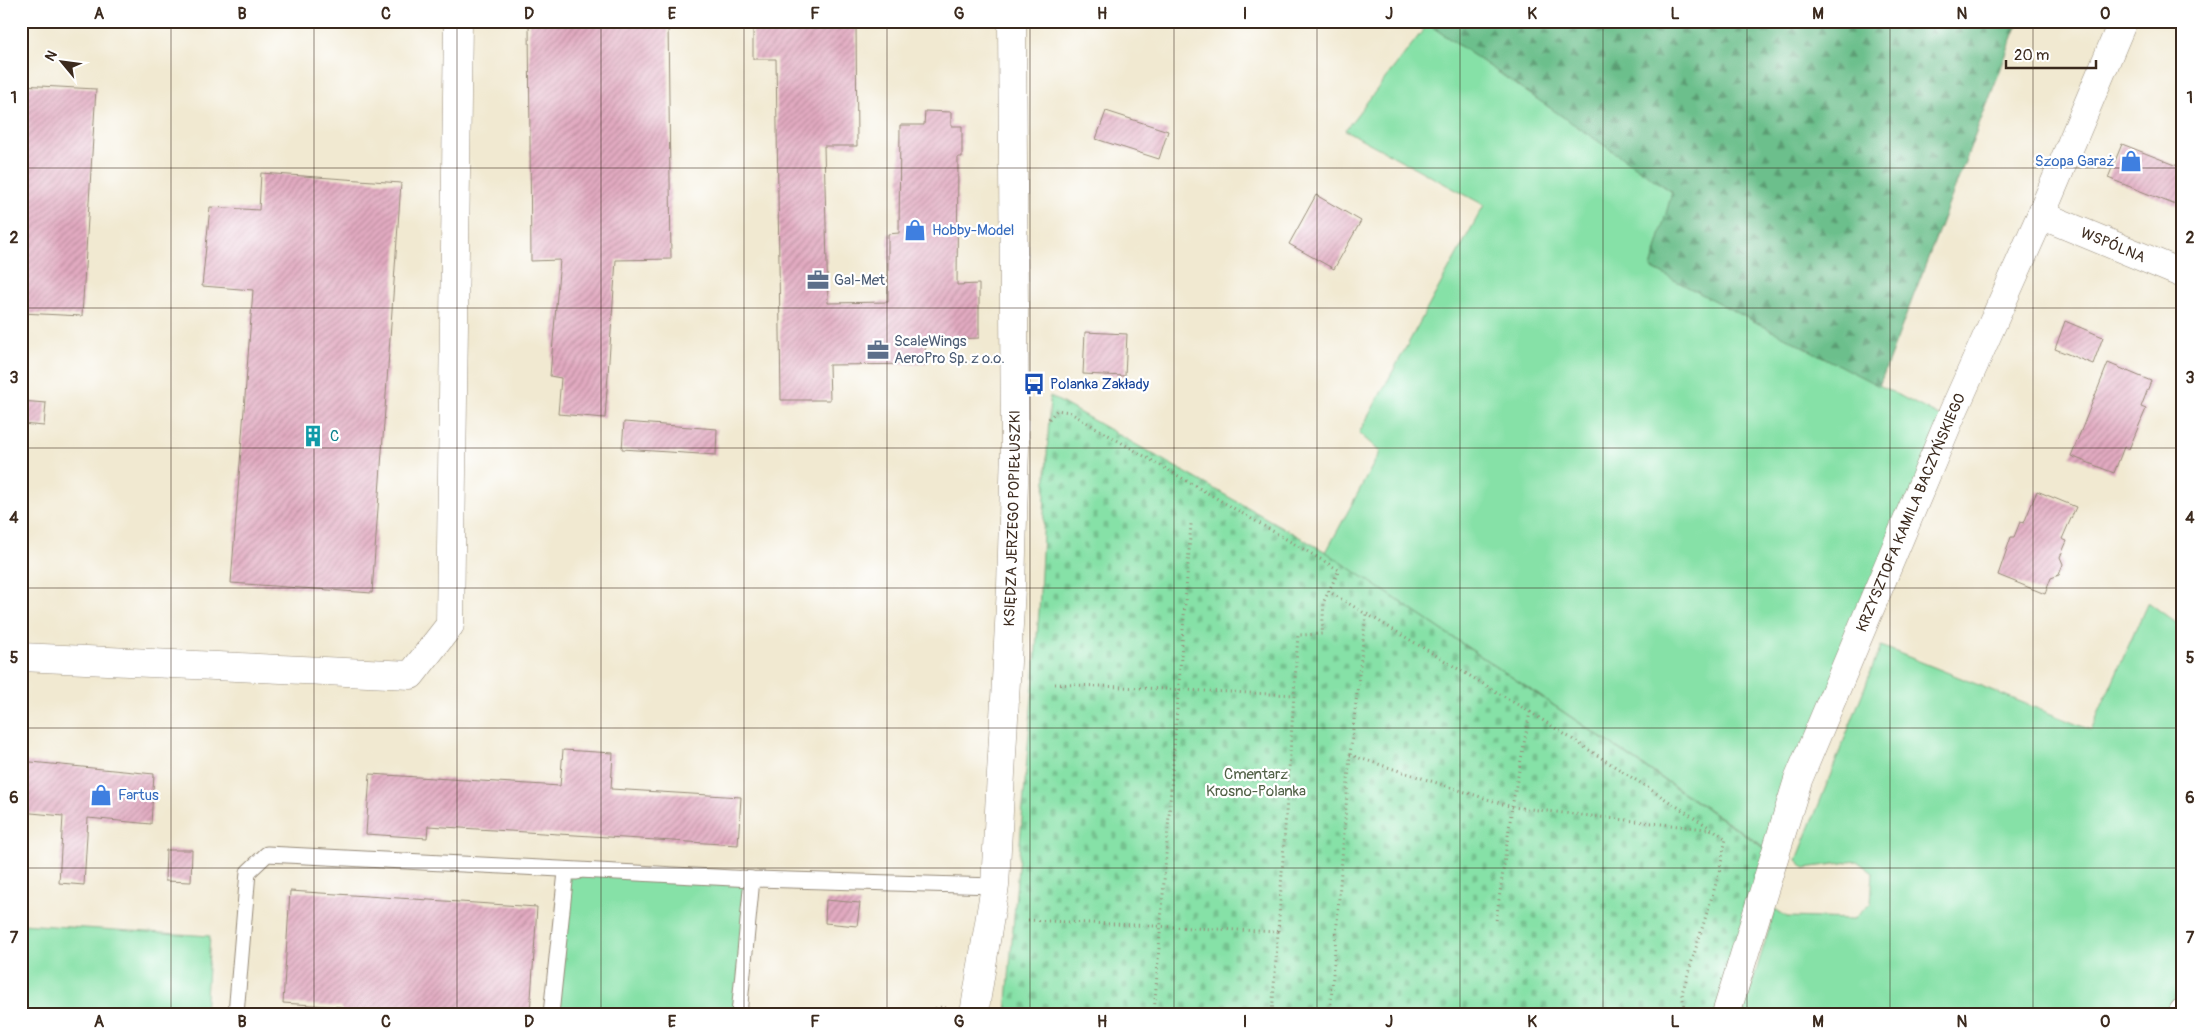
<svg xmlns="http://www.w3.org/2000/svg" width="2204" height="1035" viewBox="0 0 2204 1035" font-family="Pangolin,sans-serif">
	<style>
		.green { fill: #86e1a7; stroke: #608662 }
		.forest { fill: url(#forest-firs); stroke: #547455 }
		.cemetery { fill: url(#cemetery-stones); stroke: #608662 }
		.building { fill: url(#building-hatch) }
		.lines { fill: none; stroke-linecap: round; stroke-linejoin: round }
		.service-casing { stroke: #968a78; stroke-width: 17 }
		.minor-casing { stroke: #968a78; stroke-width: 29 }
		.tertiary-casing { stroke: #968a78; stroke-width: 29 }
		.path { stroke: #968a78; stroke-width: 3; stroke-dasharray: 1 4; stroke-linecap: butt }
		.service { stroke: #fff; stroke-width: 15 }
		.minor { stroke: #fff; stroke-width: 28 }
		.tertiary { stroke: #fff; stroke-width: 28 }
		.grid { fill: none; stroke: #3b2a1e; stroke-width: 1; stroke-opacity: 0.55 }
		.labels { text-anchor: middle; stroke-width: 4.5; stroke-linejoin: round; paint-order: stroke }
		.shop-label { font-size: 15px; fill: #366cbe; stroke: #fff; text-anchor: start }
		.street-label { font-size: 15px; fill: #3b2a1e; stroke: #fff }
		.service-label { font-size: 15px; fill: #4e5e75; stroke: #fff; text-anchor: start }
		.transit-label { font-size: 15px; fill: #164399; stroke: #fff; text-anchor: start }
		.culture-label { font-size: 15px; fill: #0d838f; stroke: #fff; text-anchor: start }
		.park-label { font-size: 15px; fill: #526147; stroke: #fff }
		.neatline { fill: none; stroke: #3b2a1e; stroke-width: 2 }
		.grid-label { font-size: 16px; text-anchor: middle; font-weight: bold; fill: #3b2a1e }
	</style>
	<defs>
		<pattern id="forest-firs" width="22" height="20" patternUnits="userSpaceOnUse" patternTransform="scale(1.25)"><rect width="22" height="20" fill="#6cbf8c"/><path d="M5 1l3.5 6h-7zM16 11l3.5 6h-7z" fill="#5a9b72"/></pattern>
		<pattern id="cemetery-stones" width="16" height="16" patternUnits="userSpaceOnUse" patternTransform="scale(1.25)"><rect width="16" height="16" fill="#86e1a7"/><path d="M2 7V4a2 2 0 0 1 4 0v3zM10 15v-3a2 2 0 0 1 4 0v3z" fill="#75c18f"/></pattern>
		<pattern id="building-hatch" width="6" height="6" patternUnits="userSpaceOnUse" patternTransform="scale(1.25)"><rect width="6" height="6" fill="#e2aac1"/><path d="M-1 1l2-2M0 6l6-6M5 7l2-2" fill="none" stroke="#b88b9c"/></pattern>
	</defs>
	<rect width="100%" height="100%" fill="#fff"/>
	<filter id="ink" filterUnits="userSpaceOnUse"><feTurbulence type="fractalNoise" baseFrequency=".02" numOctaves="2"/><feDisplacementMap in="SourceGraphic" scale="10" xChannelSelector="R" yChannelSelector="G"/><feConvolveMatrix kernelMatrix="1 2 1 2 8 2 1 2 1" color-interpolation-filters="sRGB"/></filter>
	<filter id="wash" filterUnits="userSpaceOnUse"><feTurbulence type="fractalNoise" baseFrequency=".0096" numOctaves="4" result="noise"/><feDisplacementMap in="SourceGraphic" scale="20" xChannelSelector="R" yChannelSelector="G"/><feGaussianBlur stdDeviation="1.12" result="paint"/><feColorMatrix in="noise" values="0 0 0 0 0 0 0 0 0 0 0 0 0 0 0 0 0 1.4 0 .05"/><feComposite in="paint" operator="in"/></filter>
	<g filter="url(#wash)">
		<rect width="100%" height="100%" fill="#f1e9d1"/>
		<g class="green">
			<polygon points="1428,24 1673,192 1651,268 1949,421 1775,854 1326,552 1380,452 1359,433 1484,205 1345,130"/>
			<polygon points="2148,602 2183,628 2183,979 2168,1014 1743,1014 1775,909 1787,917 1854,919 1871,903 1873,873 1857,861 1805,868 1797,860 1881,646 2091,730"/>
			<polygon points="566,872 752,879 737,1014 554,1014"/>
			<polygon points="21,924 210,936 205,1014 21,1014"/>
		</g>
		<polygon class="forest" points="1430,21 2019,21 1879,386 1651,268 1672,192 1428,24"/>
		<polygon class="cemetery" points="1050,396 1326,552 1769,851 1715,1014 1006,1014 1039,612"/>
		<g id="blocks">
			<g class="building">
				<polygon points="529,21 668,21 671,259 616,260 605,418 558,414 561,378 550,376 560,260 531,261"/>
				<polygon points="856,21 857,146 824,146 828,303 888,302 888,234 899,233 900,125 924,125 925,111 951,112 951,126 962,126 962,157 958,157 957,285 979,284 979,338 925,340 926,364 829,365 830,400 781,400 776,59 753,59 753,22"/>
				<polygon points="21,85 96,89 82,316 21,313"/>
				<polygon points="1106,111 1168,131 1159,159 1096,139"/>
				<polygon points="2122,144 2183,168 2183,208 2108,178"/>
				<polygon points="261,173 401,183 372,593 231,583 253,290 202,286 210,207 259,210"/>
				<polygon points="1316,195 1361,221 1334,269 1289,244"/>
				<polygon points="2065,321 2103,337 2093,364 2055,349"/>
				<polygon points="1085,332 1127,334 1125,376 1083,374"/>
				<polygon points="2108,363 2151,381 2141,407 2146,409 2129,449 2124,447 2114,473 2071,456"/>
				<polygon points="21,401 46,403 44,426 21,424"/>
				<polygon points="624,422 717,429 716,455 622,449"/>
				<polygon points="2037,491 2076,507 2062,539 2067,541 2060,557 2063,564 2059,575 2051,578 2045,594 1998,575 2011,537 2014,537 2020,522 2024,523"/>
				<polygon points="563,750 613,753 611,789 741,797 738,845 428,826 427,838 366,834 370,774 560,786"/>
				<polygon points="21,761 154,774 151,824 88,818 84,885 59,883 63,816 21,812"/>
				<polygon points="166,850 192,850 191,882 165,881"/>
				<polygon points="290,891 537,907 530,1014 342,1014 342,1007 283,1003"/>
				<polygon points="826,900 860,903 857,926 825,923"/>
			</g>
		</g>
	</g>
	<g filter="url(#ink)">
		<use href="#blocks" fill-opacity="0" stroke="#968a78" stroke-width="1"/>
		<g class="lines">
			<g class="service-casing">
				<g id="service">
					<polyline points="236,1014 248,872 267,854 752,879 995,886"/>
					<polyline points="551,1014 566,872 577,872"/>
					<polyline points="739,1014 752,879 742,878"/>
				</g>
			</g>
			<g class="minor-casing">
				<g id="minor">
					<path id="s1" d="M2041,215L2183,274"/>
					<polyline points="21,657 411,675 450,625 458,21"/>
					<path id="s2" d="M1726,1014L1798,780L1949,421L2041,215L2123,21"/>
					<polyline points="2182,1014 2183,1012"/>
				</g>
			</g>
			<g class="tertiary-casing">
				<g id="tertiary">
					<path id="s3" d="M974,1014L995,886L1011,587L1015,448L1012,21"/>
				</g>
			</g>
			<g class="path">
				<polyline points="1049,419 1057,410 1069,412 1339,570 1324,601 1322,634 1298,635 1294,695"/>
				<polyline points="1328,591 1366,614 1350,755 1330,1014"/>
				<polyline points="1367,614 1530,712 1512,807 1496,921"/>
				<polyline points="1055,684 1294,695 1278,932"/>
				<polyline points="1530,712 1712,829"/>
				<polyline points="1350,755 1512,807 1714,830 1726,839 1718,877 1682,993 1685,1014"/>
				<polyline points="1028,920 1278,932 1272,1014"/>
				<polyline points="927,1014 938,1007 946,1008"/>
				<polyline points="1154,1014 1191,524"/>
			</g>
			<use href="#service" class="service"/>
			<use href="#minor" class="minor"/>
			<use href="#tertiary" class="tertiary"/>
		</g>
	</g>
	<path class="grid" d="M171,21V1014M314,21V1014M457,21V1014M601,21V1014M744,21V1014M887,21V1014M1030,21V1014M1174,21V1014M1317,21V1014M1460,21V1014M1603,21V1014M1747,21V1014M1890,21V1014M2033,21V1014M21,168H2183M21,308H2183M21,448H2183M21,588H2183M21,728H2183M21,868H2183"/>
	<defs>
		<g id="shop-bare" transform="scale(1.725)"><path d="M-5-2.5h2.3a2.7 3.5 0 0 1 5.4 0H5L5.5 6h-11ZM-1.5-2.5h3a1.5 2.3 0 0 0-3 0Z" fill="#3f7fe0" stroke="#fff" stroke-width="2.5" paint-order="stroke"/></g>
		<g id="office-bare" transform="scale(1.725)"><path d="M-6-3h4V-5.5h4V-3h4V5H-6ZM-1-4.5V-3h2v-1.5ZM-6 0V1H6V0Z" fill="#5c6f8a" stroke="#fff" stroke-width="2.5" paint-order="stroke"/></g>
		<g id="bus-bare" transform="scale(1.725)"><path d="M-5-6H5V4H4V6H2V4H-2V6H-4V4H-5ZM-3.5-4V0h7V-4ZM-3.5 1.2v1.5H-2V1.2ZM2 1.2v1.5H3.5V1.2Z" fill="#1a4fb4" stroke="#fff" stroke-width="2.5" paint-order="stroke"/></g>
		<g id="building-bare" transform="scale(1.725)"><path d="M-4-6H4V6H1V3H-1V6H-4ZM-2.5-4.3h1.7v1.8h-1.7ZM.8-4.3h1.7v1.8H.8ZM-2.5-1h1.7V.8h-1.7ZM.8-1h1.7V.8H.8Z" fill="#0f9aa8" stroke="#fff" stroke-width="2.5" paint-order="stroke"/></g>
	</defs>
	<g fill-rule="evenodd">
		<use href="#shop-bare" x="2131" y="161"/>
		<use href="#shop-bare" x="915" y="230"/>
		<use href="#office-bare" x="818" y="280"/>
		<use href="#office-bare" x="878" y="350"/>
		<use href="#bus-bare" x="1034" y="384"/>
		<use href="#building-bare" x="313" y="436"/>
		<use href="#shop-bare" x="101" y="795"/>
	</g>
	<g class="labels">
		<g class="shop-label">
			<text x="2114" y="166" text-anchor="end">Szopa Garaż</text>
			<text x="932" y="235">Hobby-Model</text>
			<text x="118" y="800">Fartus</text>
		</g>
		<g class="street-label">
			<text dy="5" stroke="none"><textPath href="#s1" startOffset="78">WSPÓLNA</textPath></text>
			<text dy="5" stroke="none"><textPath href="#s2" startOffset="535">KRZYSZTOFA KAMILA BACZYŃSKIEGO</textPath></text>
			<text dy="5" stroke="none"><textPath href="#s3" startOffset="498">KSIĘDZA JERZEGO POPIEŁUSZKI</textPath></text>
		</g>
		<g class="service-label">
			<text x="834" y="285">Gal-Met</text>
			<text x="894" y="346">ScaleWings<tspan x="894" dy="17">AeroPro Sp. z o.o.</tspan></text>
		</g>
		<g class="transit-label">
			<text x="1050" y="389">Polanka Zakłady</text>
		</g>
		<g class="culture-label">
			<text x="330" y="441">C</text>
		</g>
		<g class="park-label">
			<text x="1256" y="779">Cmentarz<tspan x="1256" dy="17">Krosno-Polanka</tspan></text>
		</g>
	</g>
	<rect width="2204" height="1035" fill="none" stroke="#fff" stroke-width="55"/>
	<g transform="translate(62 62) rotate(299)" stroke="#ffffff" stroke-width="4" paint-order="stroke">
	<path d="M0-4L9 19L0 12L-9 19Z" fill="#3b2a1e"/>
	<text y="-8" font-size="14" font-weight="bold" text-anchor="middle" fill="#3b2a1e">N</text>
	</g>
	<path d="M2006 60v8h90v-8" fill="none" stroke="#3b2a1e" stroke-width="2.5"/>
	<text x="2014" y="60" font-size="15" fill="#3b2a1e" stroke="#ffffff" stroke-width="4" paint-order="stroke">20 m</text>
	<rect x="28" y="28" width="2148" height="980" class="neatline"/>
	<g class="grid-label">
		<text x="99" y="19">A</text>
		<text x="242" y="19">B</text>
		<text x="386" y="19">C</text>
		<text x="529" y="19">D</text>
		<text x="672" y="19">E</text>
		<text x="815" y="19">F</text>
		<text x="959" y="19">G</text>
		<text x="1102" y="19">H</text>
		<text x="1245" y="19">I</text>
		<text x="1389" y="19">J</text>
		<text x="1532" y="19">K</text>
		<text x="1675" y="19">L</text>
		<text x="1818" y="19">M</text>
		<text x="1962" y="19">N</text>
		<text x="2105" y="19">O</text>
		<text x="14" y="103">1</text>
		<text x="2190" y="103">1</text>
		<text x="14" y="243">2</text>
		<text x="2190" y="243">2</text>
		<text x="14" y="383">3</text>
		<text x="2190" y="383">3</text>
		<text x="14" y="523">4</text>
		<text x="2190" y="523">4</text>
		<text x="14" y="663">5</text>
		<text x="2190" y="663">5</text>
		<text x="14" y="803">6</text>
		<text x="2190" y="803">6</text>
		<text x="14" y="943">7</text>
		<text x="2190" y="943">7</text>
		<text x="99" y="1027">A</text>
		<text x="242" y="1027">B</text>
		<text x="386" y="1027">C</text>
		<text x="529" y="1027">D</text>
		<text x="672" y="1027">E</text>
		<text x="815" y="1027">F</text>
		<text x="959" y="1027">G</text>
		<text x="1102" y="1027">H</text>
		<text x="1245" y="1027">I</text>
		<text x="1389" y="1027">J</text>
		<text x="1532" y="1027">K</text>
		<text x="1675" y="1027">L</text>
		<text x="1818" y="1027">M</text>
		<text x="1962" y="1027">N</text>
		<text x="2105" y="1027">O</text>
	</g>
</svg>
